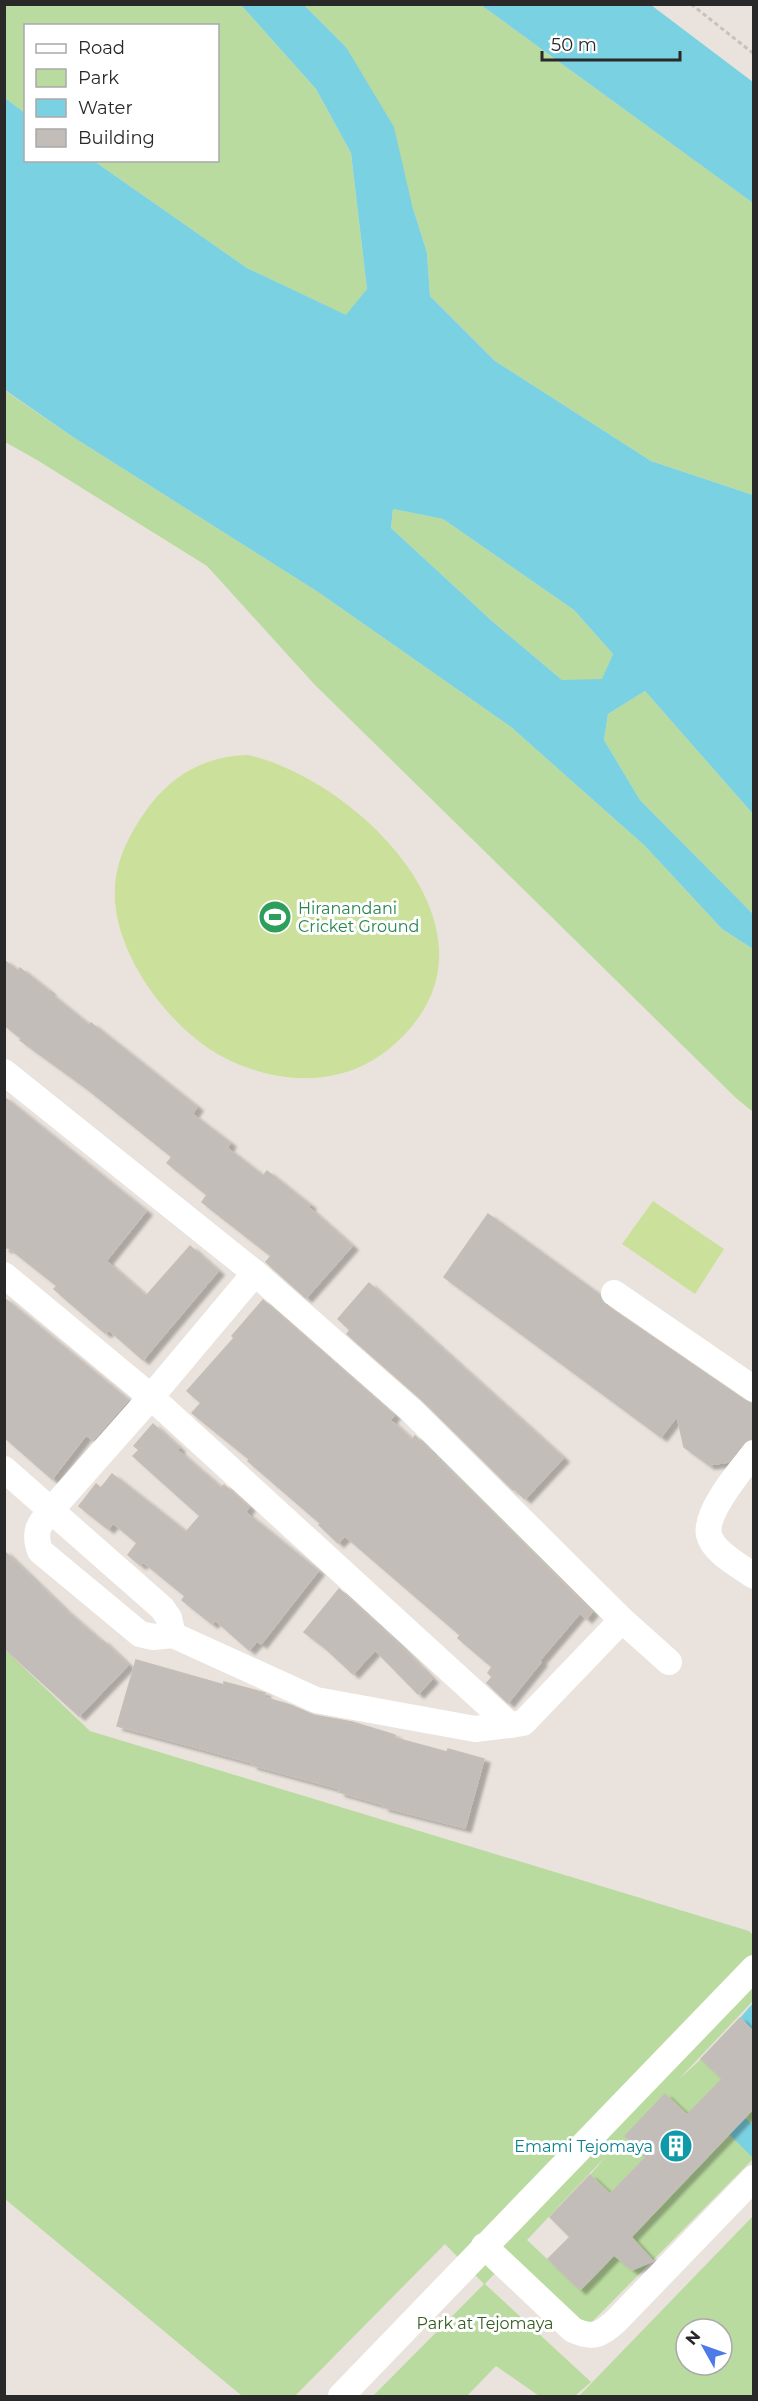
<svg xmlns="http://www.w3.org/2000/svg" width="758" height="2401" viewBox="0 0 758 2401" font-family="Montserrat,sans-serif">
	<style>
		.green { fill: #badb9f; fill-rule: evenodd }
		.pitch { fill: #cbe19b }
		.water { fill: #7ad1e1; fill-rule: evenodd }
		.building { fill: #c2bdb9; stroke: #c5beb7; stroke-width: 1.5; filter: url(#shadow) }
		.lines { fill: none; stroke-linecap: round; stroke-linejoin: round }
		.path { stroke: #c3c3c3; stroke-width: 3; stroke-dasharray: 4.5 3; stroke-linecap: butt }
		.minor { stroke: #fff; stroke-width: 26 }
		.labels { text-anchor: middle; stroke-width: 6; stroke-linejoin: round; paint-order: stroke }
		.leisure-label { font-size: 16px; fill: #27864d; stroke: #fff; text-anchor: start }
		.culture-label { font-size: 16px; fill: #0d838f; stroke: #fff; text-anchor: end }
		.park-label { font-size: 16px; fill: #345e21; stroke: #fff }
	</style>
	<defs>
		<filter id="shadow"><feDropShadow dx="6" dy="4" stdDeviation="1.5" flood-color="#0004"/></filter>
	</defs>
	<rect width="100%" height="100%" fill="#eae3dd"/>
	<g class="green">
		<polygon points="5,5 241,5 316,89 351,153 367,289 347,316 247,268 94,161 218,160 218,26 26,26 25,113 5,98"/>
		<polygon points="304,5 481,5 753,203 753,495 651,461 495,361 430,296 427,253 412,205 346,47"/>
		<polygon points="4,390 73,437 318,592 511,727 645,846 722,929 753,949 753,1112 736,1098 314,684 207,566 37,460 5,442"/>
		<polygon points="393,509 443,519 574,610 613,654 602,680 562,680 492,621 391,528"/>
		<polygon points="645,691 753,814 753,914 640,800 604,740 608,714"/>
		<polygon points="4,1649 90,1731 749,1931 753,1935 753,2001 678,2080 701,2059 722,2079 687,2115 665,2094 625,2136 646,2157 610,2194 590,2175 607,2155 527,2240 580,2290 753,2109 753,2159 586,2328 509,2258 485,2284 591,2382 575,2396 539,2396 496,2366 467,2396 373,2396 484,2284 445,2244 295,2396 242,2396 5,2199"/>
		<path d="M753,2216V2396H579ZM686,2329H722V2365H686Z"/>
	</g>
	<g class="pitch">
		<path d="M248,755C348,777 497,914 416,1021C397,1046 370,1067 339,1074C301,1084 257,1075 223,1057C166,1027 105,943 116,877C120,850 134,827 150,805C175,773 207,756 248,755Z"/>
		<polygon points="653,1201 724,1249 695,1294 622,1244"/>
	</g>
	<g class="water">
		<path d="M241,5H304L346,47L394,127L412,205L427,253L430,296L495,361L651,461L753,495V814L645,691L608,714L604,740L640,800L753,914V949L722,929L645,846L511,727L318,592L73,437L5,390V98L25,113L26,160L94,161L247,268L346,315L367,289L351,153L316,89ZM393,509L443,519L574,610L613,654L602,679L562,680L492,621L391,528Z"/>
		<polygon points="481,5 651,5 753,82 753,203"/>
		<polygon points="753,2003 753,2031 740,2018"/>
		<polygon points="745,2118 753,2125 753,2158 729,2134"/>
	</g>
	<g class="building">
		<polygon points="4,960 18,971 20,968 49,991 48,992 89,1025 91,1023 197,1107 192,1114 230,1143 227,1148 263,1176 267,1171 310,1205 308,1207 352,1246 306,1298 266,1262 271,1256 202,1202 207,1195 167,1163 172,1157 86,1088 20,1040 22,1039 4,1025"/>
		<polygon points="4,1097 146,1211 106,1261 146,1296 190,1246 218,1271 143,1360 109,1330 105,1333 70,1303 54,1289 57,1286 9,1248 4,1248"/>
		<polygon points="488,1214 600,1295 606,1305 746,1401 753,1404 753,1438 743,1443 728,1462 709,1465 684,1447 677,1416 661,1437 444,1277"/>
		<polygon points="369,1283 563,1458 525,1499 514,1489 513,1490 422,1400 347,1334 350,1330 338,1319"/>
		<polygon points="4,1298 128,1400 93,1440 86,1435 52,1479 4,1437"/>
		<polygon points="263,1300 394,1415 390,1420 412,1440 415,1436 592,1612 586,1619 580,1613 539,1661 541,1662 508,1703 487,1683 492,1677 488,1673 492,1667 458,1638 460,1635 345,1536 338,1543 319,1525 321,1524 248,1461 249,1459 192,1413 201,1403 187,1391 234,1338 232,1336"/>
		<polygon points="153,1424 179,1448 177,1450 221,1488 224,1485 249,1507 245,1512 318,1571 261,1644 257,1641 249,1650 215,1620 212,1624 182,1600 185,1596 143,1562 140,1565 128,1555 137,1543 113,1523 108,1529 79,1506 96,1484 101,1488 112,1474 186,1532 200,1516 133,1456 139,1450 134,1446"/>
		<polygon points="4,1551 65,1610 101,1641 102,1640 128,1665 79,1716 4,1648"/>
		<polygon points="339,1589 394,1640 432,1679 418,1694 375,1650 353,1674 325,1648 304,1632"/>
		<polygon points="136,1660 224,1685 224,1682 265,1693 263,1697 290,1705 313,1715 352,1722 395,1735 395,1738 447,1752 448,1749 484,1759 465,1828 383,1807 384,1805 339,1792 340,1789 252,1765 253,1763 117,1726"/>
		<polygon points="740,2018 753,2031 753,2109 631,2237 653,2261 632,2270 614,2255 580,2290 548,2259 570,2237 550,2217 590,2175 610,2194 646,2157 625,2136 665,2094 687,2115 722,2079 701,2059"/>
	</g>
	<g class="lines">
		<polyline class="path" points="691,4 754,54"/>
		<g class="minor">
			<polyline points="4,1072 255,1273 412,1411 622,1620 669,1662"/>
			<polyline points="4,1275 151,1397 255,1273"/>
			<polyline points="614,1293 754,1389"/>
			<path d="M754,1453C741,1470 704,1512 709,1535C713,1552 740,1566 754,1576"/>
			<path d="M4,1469L162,1608L169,1618L173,1635L153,1637L140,1634L40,1551C33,1531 39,1524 52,1509L151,1397L510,1725L523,1723L622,1620"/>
			<polyline points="173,1635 316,1700 475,1729 510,1725"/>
			<path d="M484,2246L573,2330C593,2339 601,2335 616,2321L754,2178"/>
			<polyline points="341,2396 754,1968"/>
		</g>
	</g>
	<defs>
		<g id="stadium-disc" transform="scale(1.725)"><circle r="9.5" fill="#2e9e5b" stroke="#fff"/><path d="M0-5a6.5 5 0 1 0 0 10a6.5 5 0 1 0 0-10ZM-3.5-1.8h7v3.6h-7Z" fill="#fff"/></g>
		<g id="building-disc" transform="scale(1.725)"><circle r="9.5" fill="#0f9aa8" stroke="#fff"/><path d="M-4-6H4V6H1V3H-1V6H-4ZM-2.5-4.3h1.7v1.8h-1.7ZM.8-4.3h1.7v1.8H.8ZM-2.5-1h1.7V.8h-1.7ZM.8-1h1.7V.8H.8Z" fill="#fff"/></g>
	</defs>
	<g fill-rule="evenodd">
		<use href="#stadium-disc" x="275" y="917"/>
		<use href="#building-disc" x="676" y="2146"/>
	</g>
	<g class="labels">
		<g class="leisure-label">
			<text x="298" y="914">Hiranandani<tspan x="298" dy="18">Cricket Ground</tspan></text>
		</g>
		<g class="culture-label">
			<text x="653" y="2152">Emami Tejomaya</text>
		</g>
		<g class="park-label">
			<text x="485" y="2329">Park at Tejomaya</text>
		</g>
	</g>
	<rect width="758" height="2401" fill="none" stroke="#292929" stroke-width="12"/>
	<rect x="24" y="24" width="195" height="138" fill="#ffffff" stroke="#a9a9a9" stroke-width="1.5"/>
	<rect x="36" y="44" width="30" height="9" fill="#ffffff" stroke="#a9a9a9" stroke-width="1.5"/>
	<text x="78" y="54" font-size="18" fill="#292929">Road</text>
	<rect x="36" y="69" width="30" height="18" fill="#badb9f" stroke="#a9a9a9" stroke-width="1.5"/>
	<text x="78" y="84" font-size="18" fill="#292929">Park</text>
	<rect x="36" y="99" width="30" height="18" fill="#7ad1e1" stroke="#a9a9a9" stroke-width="1.5"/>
	<text x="78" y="114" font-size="18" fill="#292929">Water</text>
	<rect x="36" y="129" width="30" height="18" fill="#c2bdb9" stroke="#a9a9a9" stroke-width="1.5"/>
	<text x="78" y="144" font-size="18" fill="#292929">Building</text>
	<g transform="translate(704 2347) rotate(310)"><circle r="28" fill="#ffffff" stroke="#a9a9a9" stroke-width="1.5"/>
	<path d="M0-4.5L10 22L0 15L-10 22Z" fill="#4d7ae7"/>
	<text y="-9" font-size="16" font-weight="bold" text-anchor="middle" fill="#292929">N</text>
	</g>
	<path d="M542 51v9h138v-9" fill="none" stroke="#292929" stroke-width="3"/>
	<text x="551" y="51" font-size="18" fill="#292929" stroke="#ffffff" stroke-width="4.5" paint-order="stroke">50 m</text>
</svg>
